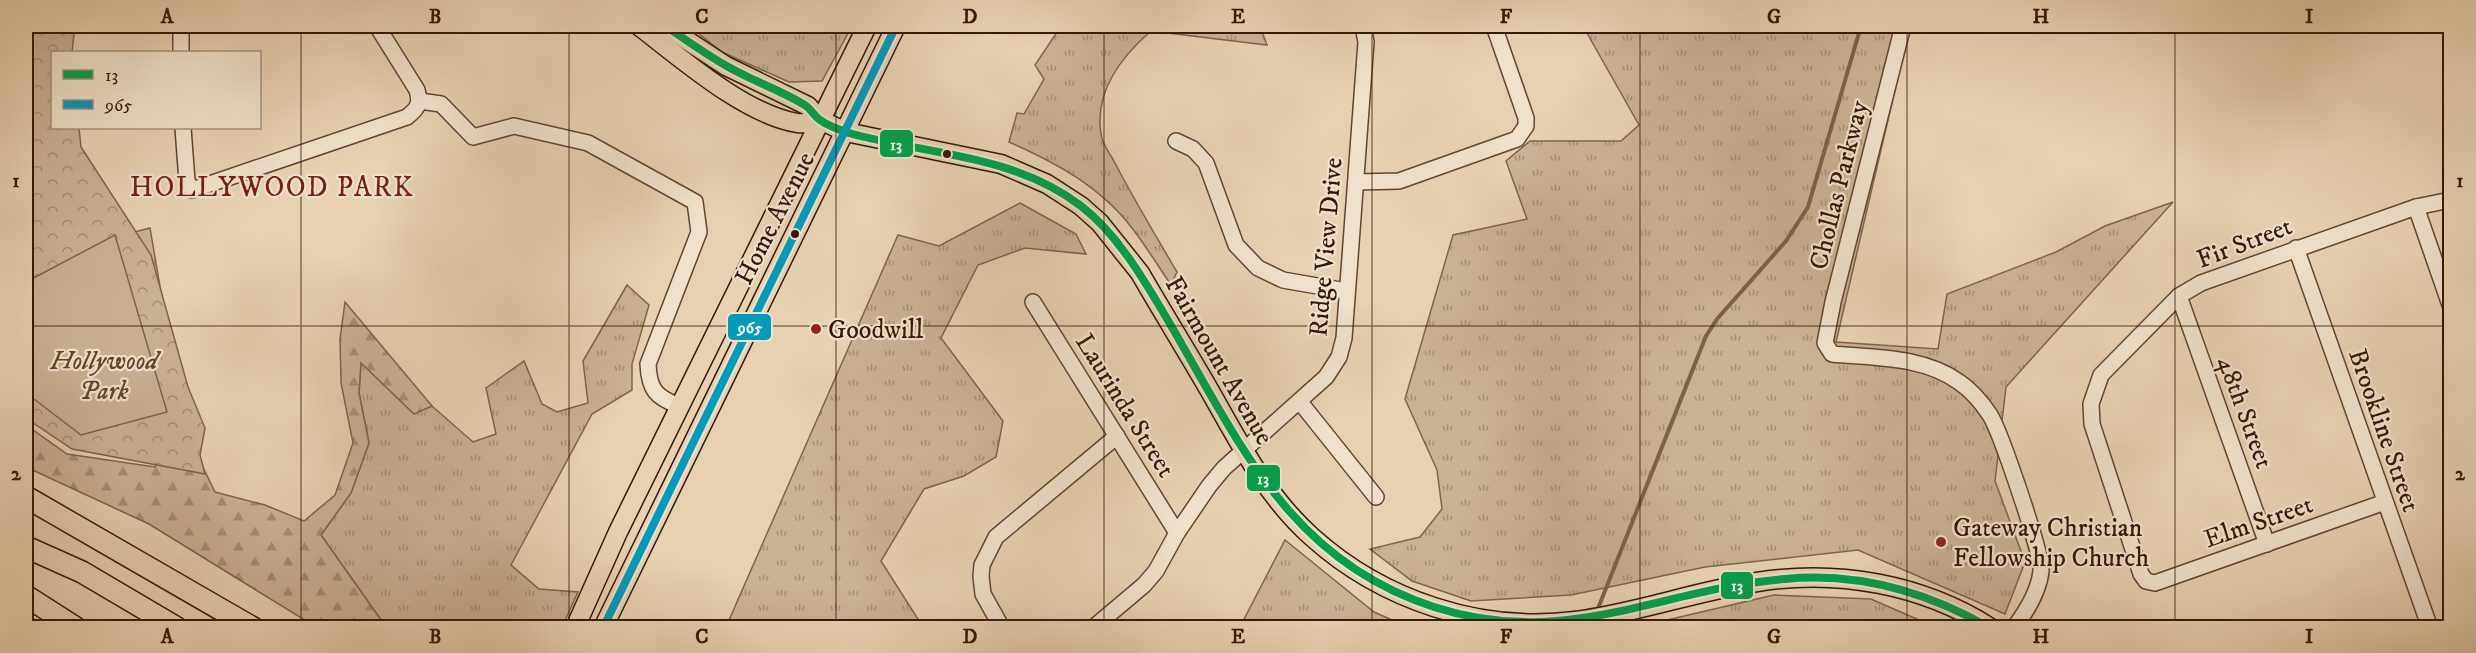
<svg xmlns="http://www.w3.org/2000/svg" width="2476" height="653" viewBox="0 0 2476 653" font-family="'IM FELL DW Pica',serif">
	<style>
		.grass { fill: url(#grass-tufts); stroke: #80644d; stroke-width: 1.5 }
		.forest { fill: url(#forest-firs); stroke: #80644d; stroke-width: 1.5 }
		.park { fill: url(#park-crowns); stroke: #80644d; stroke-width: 1.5 }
		.garden { fill: #c9b193; stroke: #80644d; stroke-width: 1.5 }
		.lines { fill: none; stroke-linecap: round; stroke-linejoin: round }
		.stream { stroke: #7c614a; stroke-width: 4 }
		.minor-casing { stroke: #624631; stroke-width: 18 }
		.major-casing { stroke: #361707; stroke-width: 21 }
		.highway-casing { stroke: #361707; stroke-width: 24 }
		.minor { stroke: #efe1cc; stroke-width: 15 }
		.major { stroke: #e7d1b0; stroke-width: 18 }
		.highway { stroke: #e7d1b0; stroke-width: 21 }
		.bus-1-casing { stroke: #efe1cc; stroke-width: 12 }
		.bus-2-casing { stroke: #efe1cc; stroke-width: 12 }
		.bus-1 { stroke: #039f4d; stroke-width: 8 }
		.bus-2 { stroke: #059aba; stroke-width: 8 }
		.grid { fill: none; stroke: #361707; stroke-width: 1.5; stroke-opacity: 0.55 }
		.bus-dot { fill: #361707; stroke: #efe1cc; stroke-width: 2 }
		.poi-dot { fill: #8f2418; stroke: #efe1cc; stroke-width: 2 }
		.labels { text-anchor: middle; stroke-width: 4.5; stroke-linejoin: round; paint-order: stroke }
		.street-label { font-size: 26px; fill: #361707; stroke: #efe1cc }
		.poi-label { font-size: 26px; fill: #361707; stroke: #efe1cc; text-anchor: start }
		.park-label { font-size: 26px; font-style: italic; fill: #624531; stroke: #efe1cc }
		.quarter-label { font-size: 28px; letter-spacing: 1.5px; fill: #7a1f14; stroke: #efe1cc }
		.line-badge { stroke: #efe1cc; stroke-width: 2 }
		.badge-label { font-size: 16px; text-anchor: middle; font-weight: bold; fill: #fff }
		.neatline { fill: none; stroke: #361707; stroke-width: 2 }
		.grid-label { font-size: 20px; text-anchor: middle; font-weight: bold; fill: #361707 }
	</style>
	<defs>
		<pattern id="grass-tufts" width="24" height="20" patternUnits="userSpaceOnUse" patternTransform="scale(1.5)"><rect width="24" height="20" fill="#c9b193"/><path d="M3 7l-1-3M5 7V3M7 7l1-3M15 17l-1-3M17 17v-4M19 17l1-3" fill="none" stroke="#a48f76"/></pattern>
		<pattern id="forest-firs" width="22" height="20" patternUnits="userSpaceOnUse" patternTransform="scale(1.5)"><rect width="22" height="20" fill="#c9b193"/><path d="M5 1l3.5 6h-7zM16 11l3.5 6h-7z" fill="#a48f76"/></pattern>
		<pattern id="park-crowns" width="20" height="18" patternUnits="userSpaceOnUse" patternTransform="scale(1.5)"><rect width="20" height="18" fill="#c9b193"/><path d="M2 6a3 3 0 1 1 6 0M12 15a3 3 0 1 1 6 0" fill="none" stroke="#a48f76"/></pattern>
	</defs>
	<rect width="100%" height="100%" fill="#e7d1b0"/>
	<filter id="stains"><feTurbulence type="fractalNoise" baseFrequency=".00333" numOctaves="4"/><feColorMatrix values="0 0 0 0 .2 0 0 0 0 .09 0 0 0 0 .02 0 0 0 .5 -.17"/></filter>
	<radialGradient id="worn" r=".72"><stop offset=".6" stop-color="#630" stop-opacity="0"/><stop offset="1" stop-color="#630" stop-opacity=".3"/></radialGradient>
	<g class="grass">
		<polygon points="689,26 852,26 822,81 789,82 722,52"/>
		<path d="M1061,26H1093L1099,29L1102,26H1260L1267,45L1151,31C1121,57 1094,91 1101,134C1102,144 1111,155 1115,163C1134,200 1156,236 1177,272L1171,285C1158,266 1146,246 1132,228C1101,187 1055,162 1009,142L1017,113L1024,114L1044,79L1035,65Z"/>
		<polygon points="1583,26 1910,26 1836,342 1938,349 1947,294 2056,252 2105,226 2173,202 2006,387 1995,481 2025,562 2005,614 1858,550 1705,567 1571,595 1471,601 1412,581 1370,549 1420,537 1442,509 1437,470 1405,399 1453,235 1527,219 1506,161 1530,141 1621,141 1639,125"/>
		<polygon points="1020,203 1076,234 1086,254 1025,248 978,265 941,338 1003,421 996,457 964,476 924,489 881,561 923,627 726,627 898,235 939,246"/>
		<polygon points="627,285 649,305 632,364 632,390 592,414 511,565 539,589 578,592 562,627 386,627 321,535 351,493 369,443 359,393 361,362 414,413 432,406 473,442 496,434 486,388 524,361 542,404 557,412 588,403 583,361"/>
		<polygon points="1285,540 1374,612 1408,627 1240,627"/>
		<polygon points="1774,595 1871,599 1935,627 1637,627"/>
	</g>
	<polygon class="forest" points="150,228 165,316 196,453 215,492 265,505 304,521 335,495 353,443 341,383 340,339 345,302 432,406 414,414 361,363 359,393 369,443 351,493 321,535 386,627 316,627 149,524 26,467 26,425 67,454 155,467 176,420 119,236"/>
	<polygon class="park" points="26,26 75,26 72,52 52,52 52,128 79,128 81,147 151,255 188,387 205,428 200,455 205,474 72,449 26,418"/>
	<polygon class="garden" points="115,235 167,412 81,435 26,393 26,282"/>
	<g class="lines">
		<polyline class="stream" points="1597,611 1706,336 1717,319 1786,241 1808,207 1861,26"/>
		<g class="minor-casing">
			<g id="minor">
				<path d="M1903,26L1833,302L1825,343L1832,354C1875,358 1923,356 1959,382C1971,390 1982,403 1990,415C2000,431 2043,555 2041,571C2039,591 2026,612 2014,628"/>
				<polyline points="181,52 181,26"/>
				<path d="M420,101L441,104L473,137L514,126L588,143L695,202L699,232L648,364C649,390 656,397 679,406"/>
				<path d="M183,128L187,181L192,190L407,117C418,108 421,104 417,90L377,26"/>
				<polyline points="1176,141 1193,149 1206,163 1236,245 1258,268 1283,280 1346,291"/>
				<polyline points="1356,182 1399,181 1517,139 1526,126 1526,118 1494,26"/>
				<polyline points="2416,207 2450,305"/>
				<polyline points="2296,248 2430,628"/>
				<polyline points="2179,296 2267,544"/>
				<polyline points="1033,302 1177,533"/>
				<polyline points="1300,402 1376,497"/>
				<polyline points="2385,502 2155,583 2146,581 2141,574 2092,424 2091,404 2101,375 2179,296 2201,283 2416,207 2450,200"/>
				<polyline points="1002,628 983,594 981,576 982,565 996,537 1117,436"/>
				<polyline points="1093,628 1144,585 1156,571 1177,533 1209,486 1224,468 1326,377 1339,357 1344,338 1366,42 1363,26"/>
			</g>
		</g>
		<g class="major-casing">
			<g id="major">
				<path d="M639,26C681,58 744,114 797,123C804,124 813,122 820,120"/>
				<path d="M665,26L726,66L808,106L820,120L846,132L1001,164L1047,184L1081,206L1100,223L1140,273C1163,313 1188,353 1211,393C1240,444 1267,497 1312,537C1382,600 1480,633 1575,621C1637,613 1696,591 1757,582C1837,569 1922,584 1991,628"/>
				<polyline points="575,628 618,532 867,26"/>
				<polyline points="603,628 896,26"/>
			</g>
		</g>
		<g class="highway-casing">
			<g id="highway">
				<polyline points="26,497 253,628"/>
				<polyline points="26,547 82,572 177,628"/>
				<polyline points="26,596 76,628"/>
			</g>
		</g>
		<use href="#minor" class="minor"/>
		<use href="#major" class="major"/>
		<use href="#highway" class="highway"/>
		<g class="bus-1-casing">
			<path id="bus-1" d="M665,26C685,39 704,53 725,65C750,80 778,89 803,104C811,108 813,115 820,120C827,125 840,130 849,133C928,155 1013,154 1081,206C1116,233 1141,275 1163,312C1237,436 1285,559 1434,607C1567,650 1658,589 1785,579C1858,572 1927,592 1990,628"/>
		</g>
		<g class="bus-2-casing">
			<polyline id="bus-2" points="603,628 896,26"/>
		</g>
		<use href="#bus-1" class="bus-1"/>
		<use href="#bus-2" class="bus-2"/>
	</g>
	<path class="grid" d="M301,26V628M569,26V628M836,26V628M1104,26V628M1372,26V628M1640,26V628M1907,26V628M2175,26V628M26,326H2450"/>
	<g class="bus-dot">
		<circle cx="947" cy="154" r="5"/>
		<circle cx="795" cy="234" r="5"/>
	</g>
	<g class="poi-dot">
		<circle cx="816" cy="329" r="6"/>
		<circle cx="1941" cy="542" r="6"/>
	</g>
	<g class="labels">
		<g class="street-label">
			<text transform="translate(1838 185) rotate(-76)" y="9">Chollas Parkway</text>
			<text transform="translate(774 218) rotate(-63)" y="9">Home Avenue</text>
			<text transform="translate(2244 242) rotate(-21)" y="9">Fir Street</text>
			<text transform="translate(1325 247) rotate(-85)" y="9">Ridge View Drive</text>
			<text transform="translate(1220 360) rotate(60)" y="9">Fairmount Avenue</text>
			<text transform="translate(1126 405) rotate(58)" y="9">Laurinda Street</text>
			<text transform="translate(2246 412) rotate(70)" y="9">48th Street</text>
			<text transform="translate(2385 430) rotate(71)" y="9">Brookline Street</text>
			<text transform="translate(2258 521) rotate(-19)" y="9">Elm Street</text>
		</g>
		<g class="poi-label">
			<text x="828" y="338">Goodwill</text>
			<text x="1953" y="536">Gateway Christian<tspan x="1953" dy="30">Fellowship Church</tspan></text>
		</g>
		<g class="park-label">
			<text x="104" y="369">Hollywood<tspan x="104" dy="30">Park</tspan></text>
		</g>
		<g class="quarter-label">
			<text x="272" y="196">HOLLYWOOD PARK</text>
		</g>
	</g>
	<g class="line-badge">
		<rect x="879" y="129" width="35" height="29" rx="6" fill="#039f4d"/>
		<rect x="727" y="313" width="45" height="28" rx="6" fill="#059aba"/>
		<rect x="1246" y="464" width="35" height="28" rx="6" fill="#039f4d"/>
		<rect x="1720" y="571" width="34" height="29" rx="6" fill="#039f4d"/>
	</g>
	<g class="badge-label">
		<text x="896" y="150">13</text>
		<text x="750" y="333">965</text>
		<text x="1263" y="484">13</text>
		<text x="1737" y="591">13</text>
	</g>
	<rect width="2476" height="653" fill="none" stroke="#e7d1b0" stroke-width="66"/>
	<rect x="51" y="51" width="210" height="78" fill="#efe1cc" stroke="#a5907d" stroke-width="1.5"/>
	<rect x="63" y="70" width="30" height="9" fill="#039f4d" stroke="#a5907d" stroke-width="1.5"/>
	<text x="105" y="81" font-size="18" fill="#361707">13</text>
	<rect x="63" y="100" width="30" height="9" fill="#059aba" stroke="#a5907d" stroke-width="1.5"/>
	<text x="105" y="111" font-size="18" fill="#361707">965</text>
	<rect x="33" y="33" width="2410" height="587" class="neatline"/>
	<g class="grid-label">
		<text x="167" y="23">A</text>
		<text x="435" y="23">B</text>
		<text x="702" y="23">C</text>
		<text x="970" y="23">D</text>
		<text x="1238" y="23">E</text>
		<text x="1506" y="23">F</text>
		<text x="1774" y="23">G</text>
		<text x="2041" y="23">H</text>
		<text x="2309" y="23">I</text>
		<text x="16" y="187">1</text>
		<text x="2460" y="187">1</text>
		<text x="16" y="480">2</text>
		<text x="2460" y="480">2</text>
		<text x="167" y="643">A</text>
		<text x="435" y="643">B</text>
		<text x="702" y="643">C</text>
		<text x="970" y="643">D</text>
		<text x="1238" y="643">E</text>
		<text x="1506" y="643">F</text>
		<text x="1774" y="643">G</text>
		<text x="2041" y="643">H</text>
		<text x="2309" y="643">I</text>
	</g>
	<rect width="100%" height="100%" filter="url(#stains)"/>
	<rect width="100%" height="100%" fill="url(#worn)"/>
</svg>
